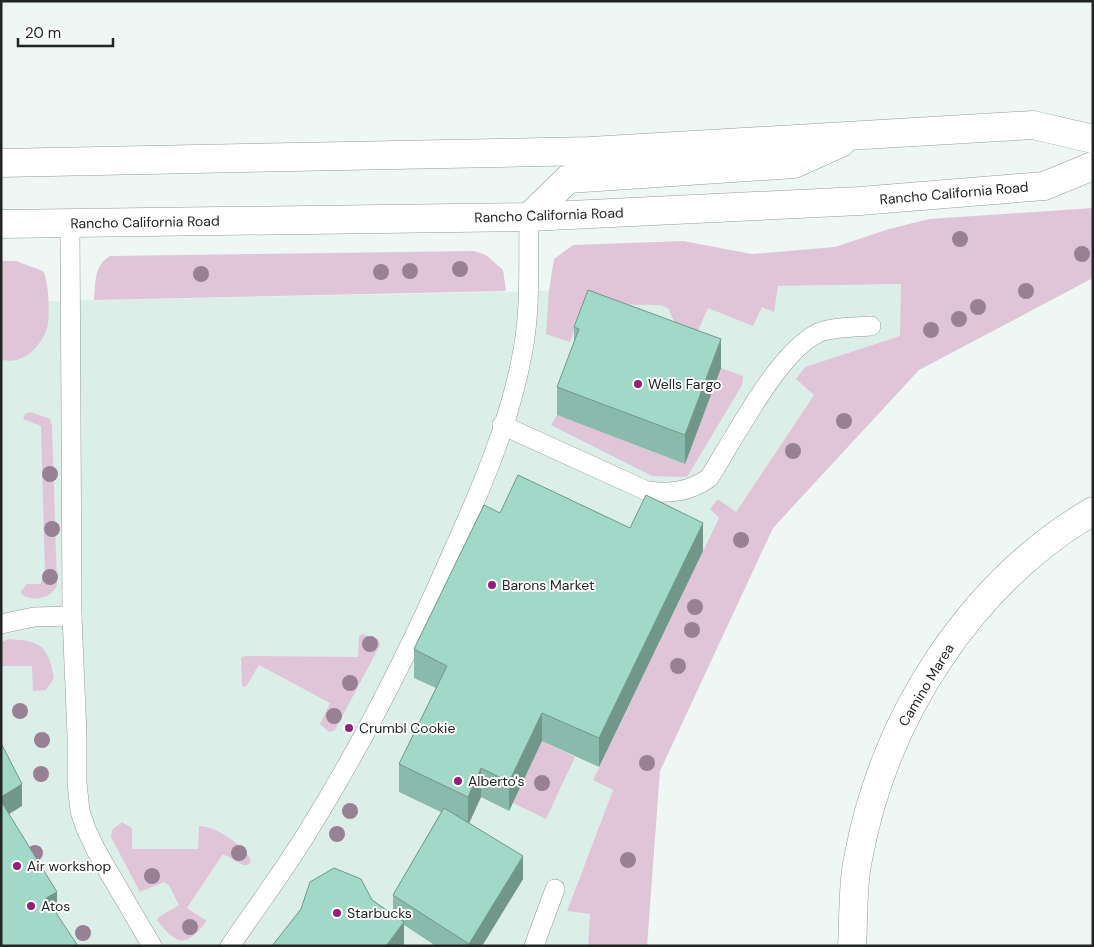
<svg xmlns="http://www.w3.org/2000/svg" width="1094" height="947" viewBox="0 0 1094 947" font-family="'DM Sans',sans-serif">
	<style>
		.built { fill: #dceee8 }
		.green { fill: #e0c5d8 }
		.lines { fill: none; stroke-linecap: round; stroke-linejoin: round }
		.lane-casing { stroke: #929b98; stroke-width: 20 }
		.street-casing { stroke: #929b98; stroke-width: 29 }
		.primary-casing { stroke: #929b98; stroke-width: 29 }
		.lane { stroke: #fff; stroke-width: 19 }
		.street { stroke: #fff; stroke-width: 28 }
		.primary { stroke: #fff; stroke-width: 28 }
		.tree { fill: #988195 }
		.wall { fill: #8abaab }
		.shaded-wall { fill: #71978b }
		.building { fill: #a1d8c7; stroke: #71978b }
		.poi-dot { fill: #93207f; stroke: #fff; stroke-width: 2 }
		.labels { text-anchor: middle; stroke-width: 4; stroke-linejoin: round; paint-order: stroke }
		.street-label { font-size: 14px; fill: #222524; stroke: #fff }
		.poi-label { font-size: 14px; fill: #222524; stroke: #fff; text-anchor: start }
	</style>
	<rect width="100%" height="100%" fill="#eef7f4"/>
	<polygon class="built" points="901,284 901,336 805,367 814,395 735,513 719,499 710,509 719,518 593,780 613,790 567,910 590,914 588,946 1,946 1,302"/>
	<g class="green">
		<polygon points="1093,208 1093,278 919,370 773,528 660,771 647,946 588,946 590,914 567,911 613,790 593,780 719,518 710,509 718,499 736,512 814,395 796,379 805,367 900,336 901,284 778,286 774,312 762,307 753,326 708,308 692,344 669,335 674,321 668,308 660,305 593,304 580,313 570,342 546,334 549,290 554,259 573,245 683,241 752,254 835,247 889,229 929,219"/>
		<path d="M474,251L486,255L503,270L506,291L94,300C96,283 93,266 110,256Z"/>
		<path d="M1,261H16L43,271C49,282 50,315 47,328C42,346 21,367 1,359Z"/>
		<polygon points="721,368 743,376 742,385 687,477 652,476 551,425 557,415 685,464"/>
		<path d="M31,412L50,419L52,426L57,585C53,598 33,602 22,595L21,591L27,584H40L45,574L41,426L23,419L25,414Z"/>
		<polygon points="362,634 378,639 380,645 335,730 329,732 320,724 330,703 259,665 247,685 244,687 242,685 241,658 245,656 358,657 359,637"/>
		<path d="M9,639C42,641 48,646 54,678L46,690L33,691L32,666H1V642Z"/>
		<polygon points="542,741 575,757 546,819 513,803"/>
		<path d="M122,822L132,828V849H198L199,826C214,825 247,847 251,861L248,865H243L223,854L187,908L207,921C186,947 178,947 157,920L159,917L179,905L169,885L164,882L140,892L111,837L112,830Z"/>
	</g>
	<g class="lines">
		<g class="lane-casing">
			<g id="lane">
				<polyline points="70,222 72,616 77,735 77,783 80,811 86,829 97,852 152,946"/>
				<path d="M502,425L647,491C670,494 689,492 709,478C734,439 778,352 818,333C831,327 857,327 871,326"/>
				<polyline points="1,624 34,617 72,616"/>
				<path d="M230,946C256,908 283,872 307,833C363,743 411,648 453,551C482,487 511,419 523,350C531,307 528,261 529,217"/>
				<polyline points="534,946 555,889"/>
			</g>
		</g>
		<g class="street-casing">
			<path id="street" d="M852,946C854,917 852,887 858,859C884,718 969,584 1093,511"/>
		</g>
		<g class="primary-casing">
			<g id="primary">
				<polyline points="1,163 590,151 1033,125 1093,139"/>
				<polyline points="529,217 568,179 794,164 841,143"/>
				<polyline points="1,224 529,217 860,201 1044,186 1093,166"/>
			</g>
		</g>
		<use href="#lane" class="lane"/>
		<use href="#street" class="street"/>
		<use href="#primary" class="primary"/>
	</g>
	<g class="tree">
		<circle cx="960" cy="239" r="8"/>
		<circle cx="1082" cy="254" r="8"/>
		<circle cx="460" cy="269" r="8"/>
		<circle cx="410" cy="271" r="8"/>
		<circle cx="381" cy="272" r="8"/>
		<circle cx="201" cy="274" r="8"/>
		<circle cx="1026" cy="291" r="8"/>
		<circle cx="978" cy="307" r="8"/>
		<circle cx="959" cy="319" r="8"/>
		<circle cx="931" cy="330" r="8"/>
		<circle cx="844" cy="421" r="8"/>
		<circle cx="793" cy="451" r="8"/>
		<circle cx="50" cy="474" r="8"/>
		<circle cx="52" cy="529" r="8"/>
		<circle cx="741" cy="540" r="8"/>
		<circle cx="50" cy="577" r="8"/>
		<circle cx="695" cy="607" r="8"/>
		<circle cx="692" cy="630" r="8"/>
		<circle cx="370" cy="644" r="8"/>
		<circle cx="678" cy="666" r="8"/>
		<circle cx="350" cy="683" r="8"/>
		<circle cx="20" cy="711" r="8"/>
		<circle cx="334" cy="716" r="8"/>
		<circle cx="42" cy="740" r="8"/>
		<circle cx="647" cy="763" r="8"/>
		<circle cx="41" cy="774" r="8"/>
		<circle cx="542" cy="783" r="8"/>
		<circle cx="350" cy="811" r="8"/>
		<circle cx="337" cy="834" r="8"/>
		<circle cx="35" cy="853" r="8"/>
		<circle cx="239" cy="853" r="8"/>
		<circle cx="628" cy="860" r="8"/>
		<circle cx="152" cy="876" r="8"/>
		<circle cx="190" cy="927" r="8"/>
		<circle cx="83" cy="933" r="8"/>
	</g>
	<g class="wall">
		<polygon points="574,327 721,368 685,464 557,415 557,387 574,342"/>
		<polygon points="500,513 630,528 703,551 599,767 542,741 509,811 481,797 469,824 523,879 482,946 436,946 404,925 404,944 372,900 393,914 393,895 441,812 399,792 399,764 436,688 414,678 414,649"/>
	</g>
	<g class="shaded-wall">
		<polygon points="721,339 721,368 685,464 685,435"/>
		<polygon points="703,523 703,551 599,767 599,738"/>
		<polygon points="542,713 542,741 509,811 509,782"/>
		<polygon points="481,768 481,797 468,825 468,797"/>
		<polygon points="22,784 22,806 1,819 1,797"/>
		<polygon points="523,856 523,879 482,946 469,946 469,944"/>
		<polygon points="57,892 57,914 46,898"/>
		<polygon points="404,922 404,944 403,946 386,946"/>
	</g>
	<g class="building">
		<polygon points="588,290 721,339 685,435 557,387 579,329 574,327"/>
		<polygon points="518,475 630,528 646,495 703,523 599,738 542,713 509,782 481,768 468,797 399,764 447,666 414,649 484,505 500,513"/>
		<polygon points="1,743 22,784 1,797"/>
		<polygon points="1,801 57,892 46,898 78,946 1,946"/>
		<polygon points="444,808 523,856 469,944 393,895"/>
		<polygon points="334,868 361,879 372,900 404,922 386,946 272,946 301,909 310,882"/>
	</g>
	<g class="poi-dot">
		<circle cx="638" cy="384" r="5"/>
		<circle cx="492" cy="585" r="5"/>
		<circle cx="349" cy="728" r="5"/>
		<circle cx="458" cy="781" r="5"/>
		<circle cx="17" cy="866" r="5"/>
		<circle cx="31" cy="906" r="5"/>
		<circle cx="337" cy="913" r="5"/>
	</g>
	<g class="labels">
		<g class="street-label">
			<text transform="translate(954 193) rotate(-5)" y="5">Rancho California Road</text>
			<text transform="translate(549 215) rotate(-2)" y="5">Rancho California Road</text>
			<text transform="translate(145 222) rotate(-1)" y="5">Rancho California Road</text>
			<text transform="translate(926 685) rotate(-59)" y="5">Camino Marea</text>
		</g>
		<g class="poi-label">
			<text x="648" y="389">Wells Fargo</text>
			<text x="502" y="590">Barons Market</text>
			<text x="359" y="733">Crumbl Cookie</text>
			<text x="468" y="786">Alberto's</text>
			<text x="27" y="871">Air workshop</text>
			<text x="41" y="911">Atos</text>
			<text x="347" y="918">Starbucks</text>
		</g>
	</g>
	<rect width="1094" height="947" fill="none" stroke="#222524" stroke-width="5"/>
	<path d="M18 38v8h95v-8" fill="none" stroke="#222524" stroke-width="2.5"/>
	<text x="25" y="38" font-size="15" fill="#222524" stroke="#ffffff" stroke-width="4" paint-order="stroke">20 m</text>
</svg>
